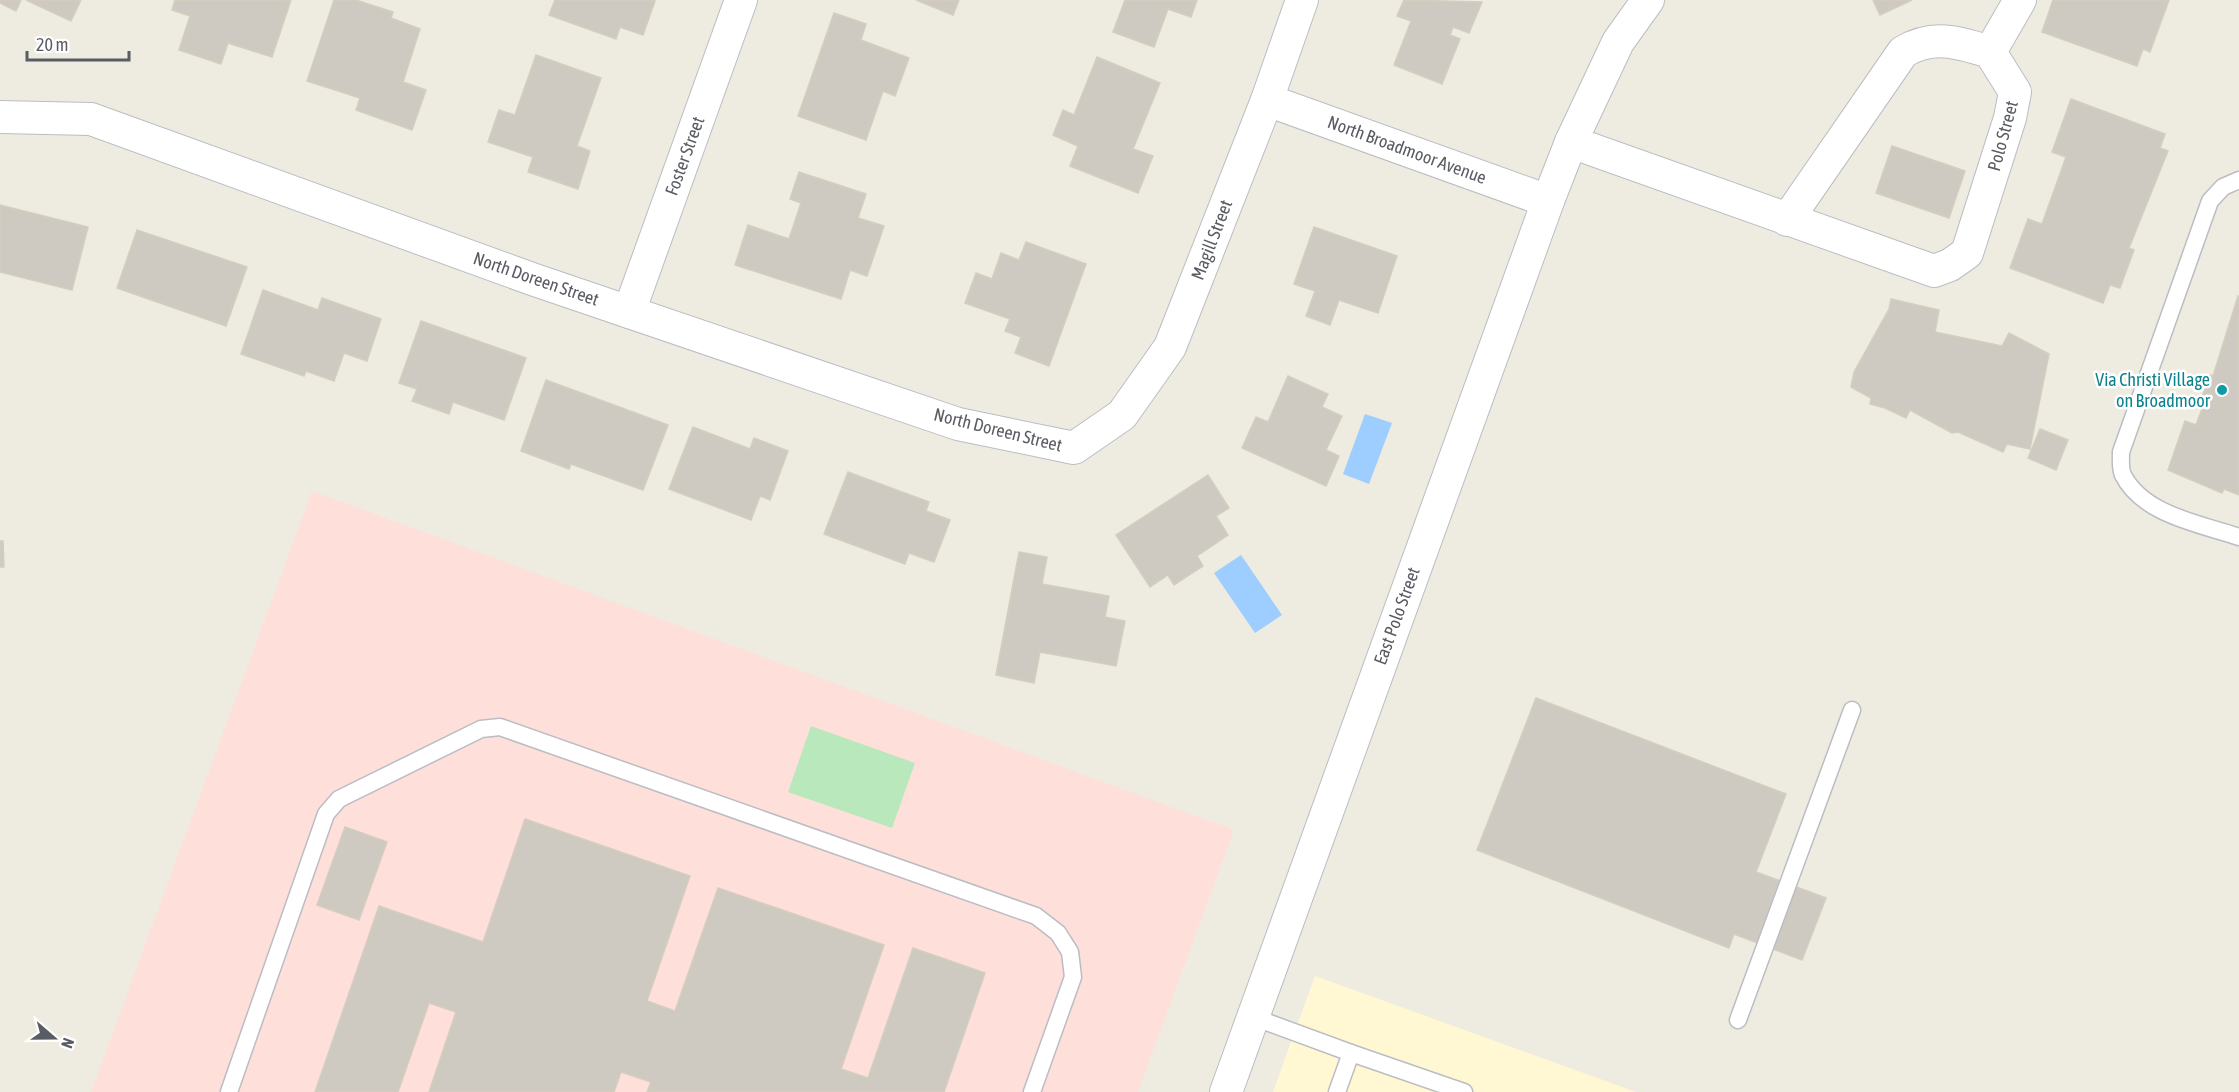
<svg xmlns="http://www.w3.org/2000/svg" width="2239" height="1092" viewBox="0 0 2239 1092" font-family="'Asap Condensed',sans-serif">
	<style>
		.commercial { fill: #fff8d3 }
		.medical { fill: #fedfd9 }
		.green { fill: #b9e8bc }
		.water { fill: #9eceff }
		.building { fill: #cecac1; stroke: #d3cebe; stroke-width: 1.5 }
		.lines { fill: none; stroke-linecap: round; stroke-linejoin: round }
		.lane-casing { stroke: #bbbdc3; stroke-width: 19 }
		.street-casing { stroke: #bbbdc3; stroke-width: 34 }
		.lane { stroke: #fff; stroke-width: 16 }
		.street { stroke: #fff; stroke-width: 32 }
		.culture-dot { fill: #0f9aa8; stroke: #fff; stroke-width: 2 }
		.labels { text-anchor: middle; stroke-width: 5; stroke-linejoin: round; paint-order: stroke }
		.street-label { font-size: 18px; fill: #595c63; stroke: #fff }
		.culture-label { font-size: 18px; fill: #0d838f; stroke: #fff; text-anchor: end }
	</style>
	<rect width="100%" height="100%" fill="#eeece0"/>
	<polygon class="commercial" points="1315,976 1636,1092 1273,1092"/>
	<polygon class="medical" points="312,491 1234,830 1138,1092 91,1092"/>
	<polygon class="green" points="811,726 915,763 892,828 788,792"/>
	<g class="water">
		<polygon points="1365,414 1392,423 1369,484 1343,474"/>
		<polygon points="1241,555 1282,615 1255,633 1214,573"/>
	</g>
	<g class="building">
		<polygon points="0,0 21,0 16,11 0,3"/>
		<polygon points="26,0 81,0 71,21"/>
		<polygon points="175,0 291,0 272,57 228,43 221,64 179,50 190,16 172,10"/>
		<polygon points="334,0 356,0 393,12 391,18 420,29 403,82 426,90 412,130 356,110 360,98 307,81"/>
		<polygon points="555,0 651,0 655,1 643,35 620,27 616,39 549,15"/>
		<polygon points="916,0 959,0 953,15"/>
		<polygon points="1125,0 1197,0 1191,17 1168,9 1154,47 1113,32"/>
		<polygon points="1404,0 1482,2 1469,33 1453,27 1450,35 1460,39 1442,84 1394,65 1411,21 1397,16"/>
		<polygon points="1873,0 1912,0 1880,15"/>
		<polygon points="2053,0 2169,0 2150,52 2143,49 2137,66 2042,32"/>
		<polygon points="834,13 866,24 861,40 909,58 895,96 883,91 866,140 798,116"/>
		<polygon points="536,55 601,78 577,146 590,151 578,189 528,172 533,157 488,142 499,110 515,115"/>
		<polygon points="1097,57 1160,83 1133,149 1153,156 1138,193 1070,166 1078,146 1053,135 1063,110 1074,115"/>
		<polygon points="2071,99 2165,134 2160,148 2168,151 2129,248 2134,250 2120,288 2110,285 2103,303 2010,268 2028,219 2042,224 2066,157 2052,152"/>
		<polygon points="1892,146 1965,171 1949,218 1876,193"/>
		<polygon points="799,172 866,194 858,218 884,226 867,276 850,270 841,299 735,265 748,225 789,239 801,203 790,199"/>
		<polygon points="0,205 88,227 72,290 0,272"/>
		<polygon points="1314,227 1397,256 1378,313 1339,300 1330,325 1306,316 1315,291 1294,284"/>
		<polygon points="137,230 247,267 226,326 117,288"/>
		<polygon points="1026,242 1086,264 1049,366 1015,353 1021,337 1005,331 1010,319 965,303 976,273 992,279 1001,253 1019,260"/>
		<polygon points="263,290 318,310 322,298 381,319 367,361 344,353 334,381 306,371 304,376 241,354"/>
		<polygon points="2238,296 2239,297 2239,495 2224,489 2222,493 2168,470 2185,421 2196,425 2203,406 2199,405 2210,375 2213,376"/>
		<polygon points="1891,299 1939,310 1935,332 2002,346 2009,333 2049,354 2030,449 2007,444 2003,452 1958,432 1952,433 1910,410 1906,418 1885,408 1870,404 1871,398 1851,387 1854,372 1889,309"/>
		<polygon points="421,321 526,358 504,420 453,402 449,414 412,401 417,389 399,383"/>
		<polygon points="1288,376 1328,394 1322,407 1342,416 1326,450 1339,456 1326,486 1242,448 1256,417 1268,422"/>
		<polygon points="546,380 668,425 643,490 571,464 569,469 521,451"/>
		<polygon points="693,427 750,449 754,438 788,451 770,500 760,496 751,520 669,489"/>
		<polygon points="2040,429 2068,440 2056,470 2028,458"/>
		<polygon points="848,472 929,502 926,511 950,520 934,562 909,553 905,564 824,534"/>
		<polygon points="1208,475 1229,508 1216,516 1228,535 1197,556 1203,566 1174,585 1168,575 1150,587 1116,535"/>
		<polygon points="0,541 3,541 4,567 0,567"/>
		<polygon points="1019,552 1047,557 1042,584 1109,596 1105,617 1125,621 1116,666 1040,652 1034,683 996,675"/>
		<polygon points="1536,698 1786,794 1756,872 1826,898 1802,960 1734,934 1729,948 1477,850"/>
		<polygon points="525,819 690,876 647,1001 675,1011 718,888 884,945 841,1069 868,1078 913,948 985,973 944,1092 647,1092 651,1082 621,1072 614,1092 429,1092 456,1012 429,1003 398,1092 315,1092 379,906 483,942"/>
		<polygon points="345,827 387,842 359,920 317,905"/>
	</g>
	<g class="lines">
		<g class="lane-casing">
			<g id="lane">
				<path d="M2239,180L2223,187L2210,201L2121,452C2121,459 2120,469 2123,475C2143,515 2201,524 2239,537"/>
				<polyline points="1253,1017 1351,1053 1337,1092"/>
				<polyline points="1738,1020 1852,710"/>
				<polyline points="1351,1053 1464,1092"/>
				<polyline points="229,1092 326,814 339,799 481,729 500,727 1036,916 1058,933 1070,952 1073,977 1032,1092"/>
			</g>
		</g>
		<g class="street-casing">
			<g id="street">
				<polyline points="1990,52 2020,0"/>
				<polyline points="1267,100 1548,201"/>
				<polyline points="0,117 91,119 532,279 958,424 1074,448 1122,415 1170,347 1267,100 1302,0"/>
				<path d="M1571,142L1934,271L1950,265L1967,253L2010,118L2015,92L1990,52C1958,42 1933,34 1903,52L1787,220"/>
				<polyline points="629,312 741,0"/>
				<polyline points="1226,1092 1548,201 1571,142 1618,42 1648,0"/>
			</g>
		</g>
		<use href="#lane" class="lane"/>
		<use href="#street" class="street"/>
	</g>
	<circle class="culture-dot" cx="2222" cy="390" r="6"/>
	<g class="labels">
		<g class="street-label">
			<text transform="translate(2003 136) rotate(-75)" y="6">Polo Street</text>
			<text transform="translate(1407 150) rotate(20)" y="6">North Broadmoor Avenue</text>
			<text transform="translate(685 156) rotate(-70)" y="6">Foster Street</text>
			<text transform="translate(1212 240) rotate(-69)" y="6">Magill Street</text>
			<text transform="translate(536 279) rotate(19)" y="6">North Doreen Street</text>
			<text transform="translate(998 430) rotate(14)" y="6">North Doreen Street</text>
			<text transform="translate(1397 616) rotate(-70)" y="6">East Polo Street</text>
		</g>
		<g class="culture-label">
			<text x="2210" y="386">Via Christi Village<tspan x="2210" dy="21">on Broadmoor</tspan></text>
		</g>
	</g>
	<g transform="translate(54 1038) rotate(110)" stroke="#ffffff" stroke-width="4.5" paint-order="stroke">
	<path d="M0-4.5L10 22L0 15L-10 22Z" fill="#595c63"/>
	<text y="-9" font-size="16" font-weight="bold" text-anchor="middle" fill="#595c63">N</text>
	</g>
	<path d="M27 51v9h102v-9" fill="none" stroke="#595c63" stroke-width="3"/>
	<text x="36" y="51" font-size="18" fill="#595c63" stroke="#ffffff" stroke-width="4.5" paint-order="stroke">20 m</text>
</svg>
